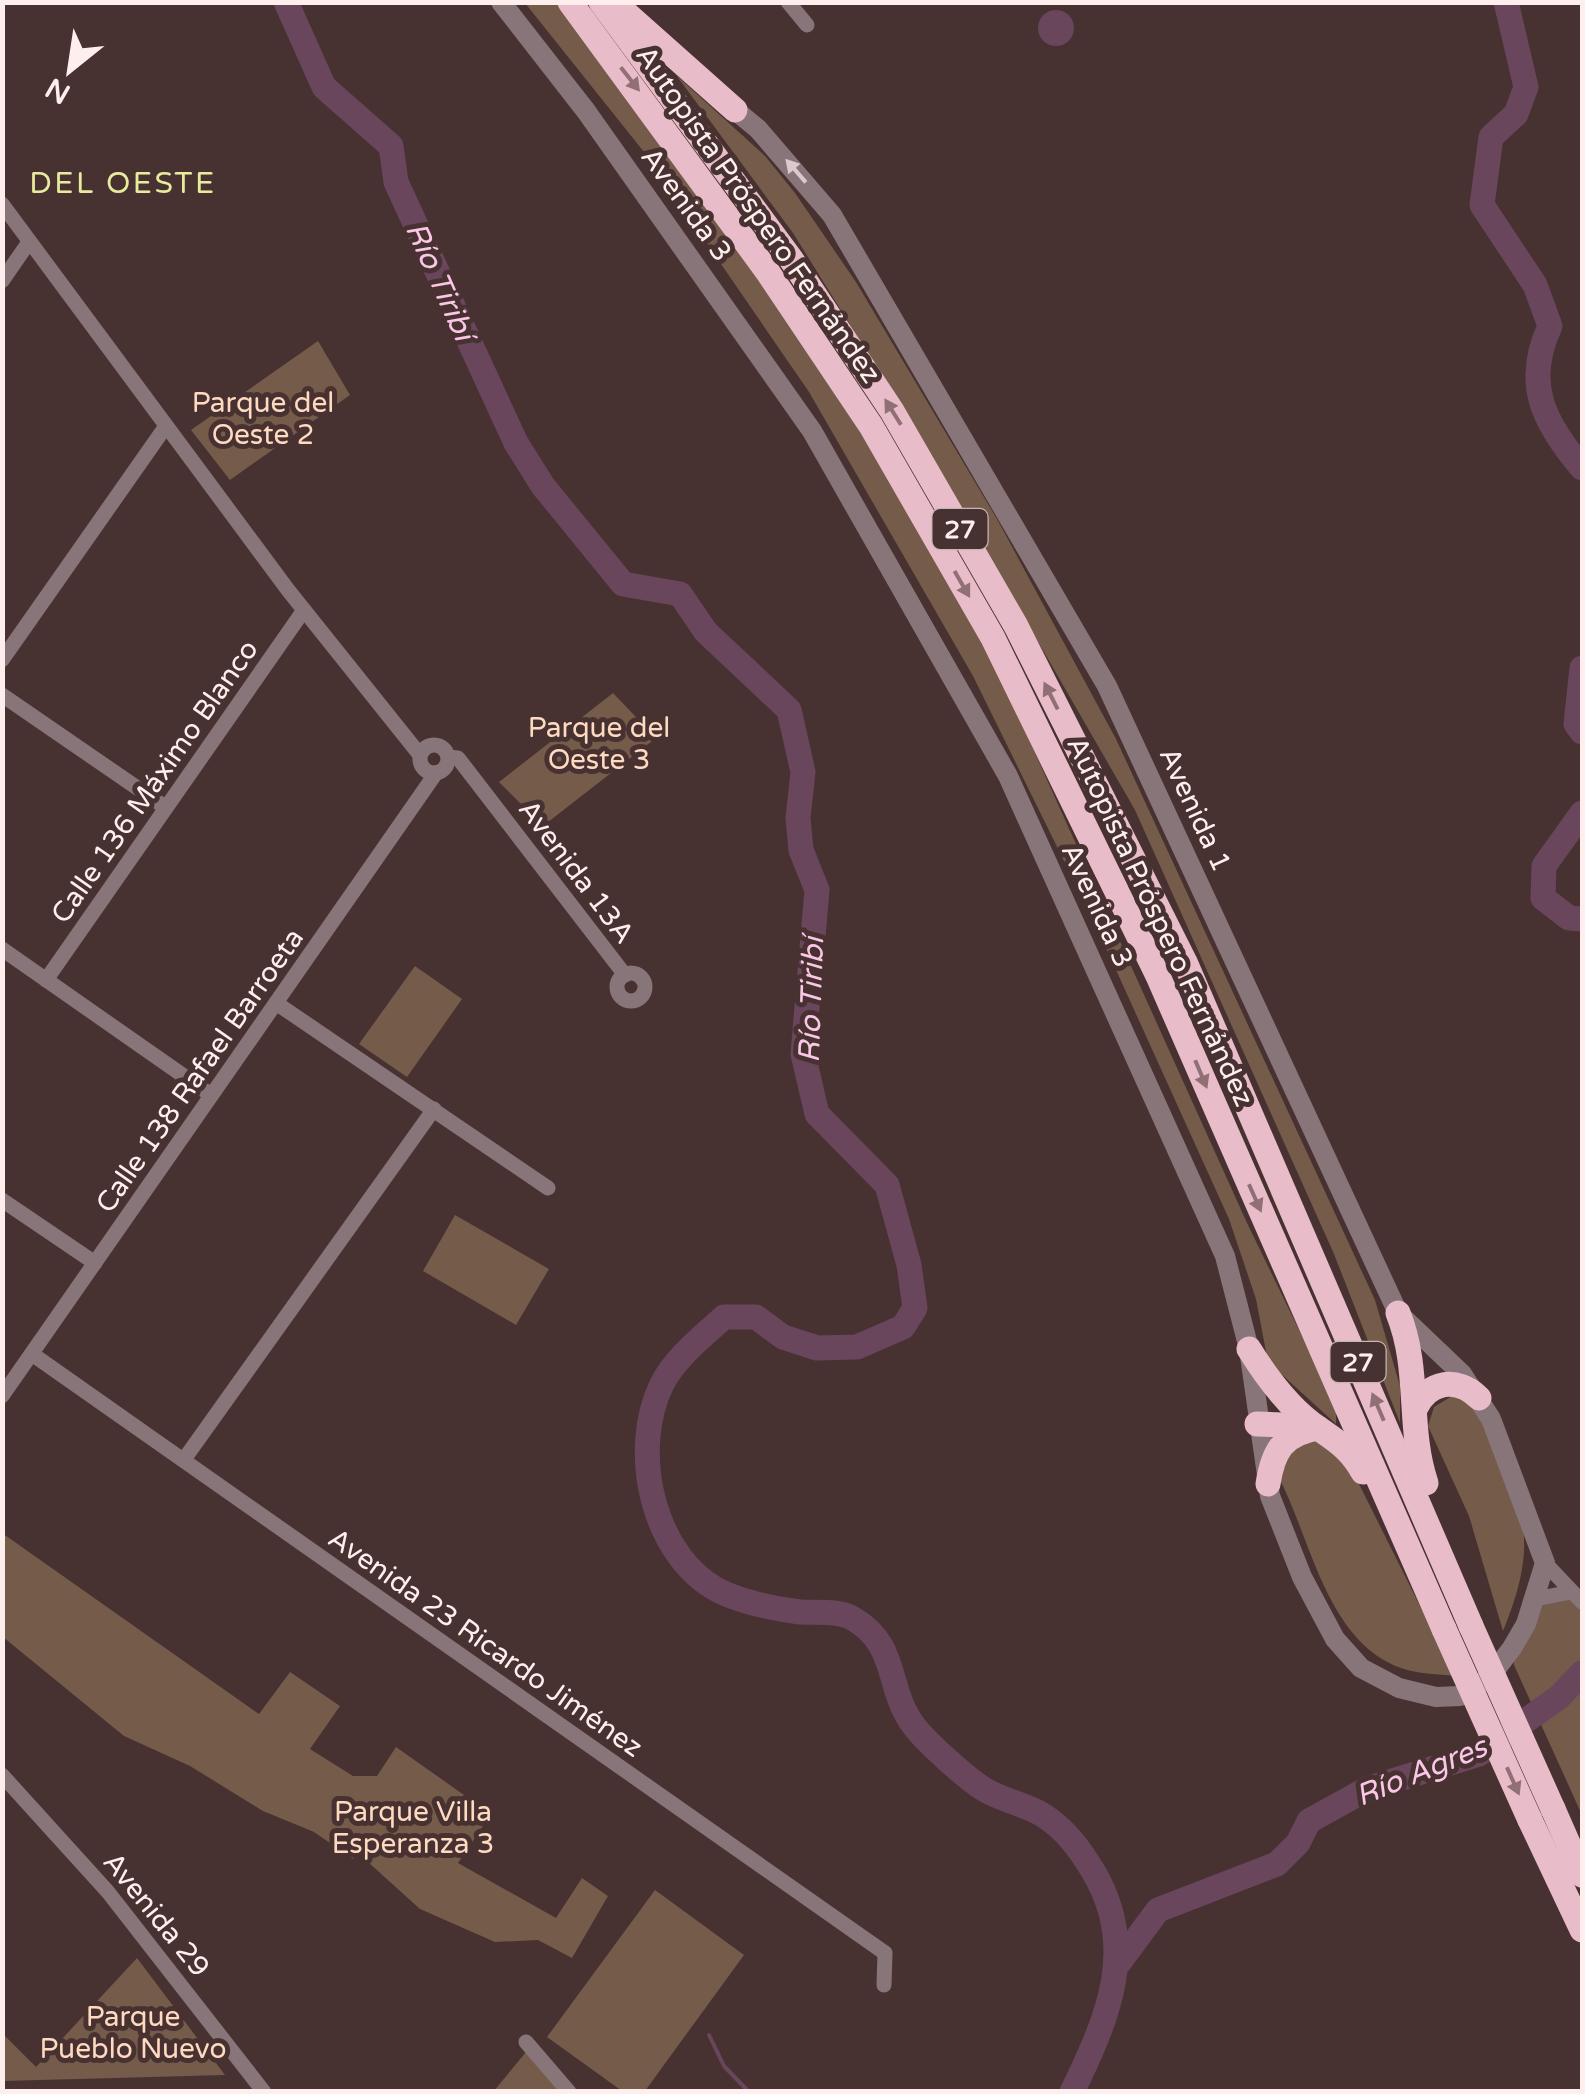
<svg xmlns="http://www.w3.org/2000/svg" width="1585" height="2094" viewBox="0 0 1585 2094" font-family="'Varela Round',sans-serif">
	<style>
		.green { fill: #745b4a }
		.water { fill: #69465c }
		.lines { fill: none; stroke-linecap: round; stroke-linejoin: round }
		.stream { stroke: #69465c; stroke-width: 4 }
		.river { stroke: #69465c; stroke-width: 25 }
		.minor { stroke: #88757a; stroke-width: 15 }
		.tertiary { stroke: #88757a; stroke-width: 20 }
		.trunk { stroke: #e8bcc8; stroke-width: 25 }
		.trunk-bridge { stroke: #e8bcc8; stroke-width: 25 }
		.oneway { fill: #907075 }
		.oneway2 { fill: #dbcacb }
		.labels { text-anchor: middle; stroke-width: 10; stroke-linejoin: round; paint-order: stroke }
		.shield { fill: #483131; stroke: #c7b6b5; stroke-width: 2.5 }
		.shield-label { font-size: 25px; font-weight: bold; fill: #feefee }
		.street-label { font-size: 28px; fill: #feefee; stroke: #483131 }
		.park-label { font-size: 28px; fill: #fedac1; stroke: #483131 }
		.neighbourhood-label { font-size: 30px; letter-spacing: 2.5px; fill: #e7eb9d; stroke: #483131 }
		.water-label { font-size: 30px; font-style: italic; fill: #fac7e6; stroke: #483131 }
	</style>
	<rect width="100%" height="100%" fill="#483131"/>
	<g class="green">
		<polygon points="525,3 560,3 682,160 853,420 979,629 1247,1223 1336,1406 1336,1424 1268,1362 1256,1299 1229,1219 1097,928 973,676 809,392 644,152"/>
		<polygon points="676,75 765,156 795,193 856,282 997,519 1116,739 1375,1300 1400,1386 1400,1423 1334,1254 1135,810 924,444 793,233"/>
		<polygon points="318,341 350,395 230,480 191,430"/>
		<polygon points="613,693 656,738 543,826 499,782"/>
		<polygon points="415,966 462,999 407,1077 359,1044"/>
		<polygon points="455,1215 549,1269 516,1325 423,1271"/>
		<path d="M1452,1396L1466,1399L1477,1411C1520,1501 1544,1532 1503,1631L1469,1516L1428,1426L1434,1407Z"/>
		<path d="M1316,1436L1355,1476L1455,1676C1438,1674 1417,1674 1401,1668C1326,1641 1311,1538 1278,1476L1282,1455Z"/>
		<polygon points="2,1533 259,1714 290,1672 340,1706 310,1749 353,1776 377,1776 396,1747 491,1814 458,1863 556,1918 582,1878 608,1896 572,1958 538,1940 495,1942 420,1909 358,1853 353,1859 314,1832 263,1811 190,1766 124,1736 3,1637"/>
		<path d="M1559,1592L1582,1606V1815L1514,1665C1511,1634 1536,1607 1559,1592Z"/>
		<polygon points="655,1890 744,1955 645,2091 622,2091 547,2037"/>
		<polygon points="137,1958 225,2075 3,2081 3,2034 36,2067"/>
		<polygon points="526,2052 560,2092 493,2092"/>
	</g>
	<circle class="water" cx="1056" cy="28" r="18"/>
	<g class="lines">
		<polyline class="stream" points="709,2035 724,2066 749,2092"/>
		<g class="river">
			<path d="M286,2L324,87L391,146L396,182L516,443L543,486L623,584L680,594L706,632L789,710L803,772L798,818L801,850L817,890L803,1054L817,1114L887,1185L909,1265L915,1308L903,1327L857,1347L817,1348L783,1337L756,1317H724C703,1336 675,1358 662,1384C629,1450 652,1562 726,1594C747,1603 778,1609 800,1612C816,1613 838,1610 852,1618C900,1645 885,1688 914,1726C926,1742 970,1782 987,1791C1005,1801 1027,1805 1043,1815C1066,1830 1079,1848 1093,1871C1139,1947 1108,2018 1072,2092"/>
			<path d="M1506,2L1526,87L1516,114L1491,137L1482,205L1535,285L1550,326C1523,384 1544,423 1582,468"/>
			<polyline points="1582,668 1576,724 1582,732"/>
			<polyline points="1582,813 1544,866 1543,898 1569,918 1582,919"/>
			<polyline points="1118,1964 1158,1910 1277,1864 1298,1843 1309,1821 1367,1789 1479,1754 1559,1697 1582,1673"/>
		</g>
		<g class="minor">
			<polyline points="788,2 807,25"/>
			<polyline points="2,204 288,590 420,755"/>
			<polyline points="2,281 29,242"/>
			<polyline points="2,660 166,426"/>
			<polyline points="2,695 165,807"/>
			<circle cx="434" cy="759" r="14"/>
			<polyline points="448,757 458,758 625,975"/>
			<polyline points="2,949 211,1095"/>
			<circle cx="631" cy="987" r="14"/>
			<polyline points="46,980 304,610"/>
			<polyline points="276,1003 548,1188"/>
			<polyline points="2,1200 95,1263"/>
			<polyline points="32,1354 885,1953 884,1985"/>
			<polyline points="2,1396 436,773"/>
			<polyline points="185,1458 434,1109"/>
			<polyline points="1545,1563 1582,1602"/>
			<polyline points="1535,1599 1571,1592"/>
			<polyline points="2,1775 108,1892 264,2092"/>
			<polyline points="526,2042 569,2092"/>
		</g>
		<polyline class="tertiary" points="501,2 586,111 812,431 1008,776 1225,1256 1249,1349 1270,1496 1302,1577 1335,1639 1361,1668 1399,1688 1436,1697 1460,1696 1489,1678 1512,1648 1526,1624 1545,1563 1491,1419 1462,1374 1398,1313 1107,686 832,215 758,129 735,110"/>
		<g class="trunk">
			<polyline points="570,2 767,271 871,426 993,638 1158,976 1444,1629"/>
			<polyline points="601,2 791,259 892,411 1016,626 1185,962 1471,1626"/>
			<polyline points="619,7 735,110"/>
			<path d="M1398,1313C1421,1370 1407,1427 1426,1483"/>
			<path d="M1249,1349C1267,1378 1290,1409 1318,1428C1338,1442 1350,1449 1363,1472"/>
			<path d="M1415,1409C1428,1381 1457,1376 1479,1398"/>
			<polyline points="1257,1424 1308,1426"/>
			<path d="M1268,1484C1273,1451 1283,1434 1318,1428"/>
			<polyline points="1553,1809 1582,1875"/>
			<polyline points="1530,1820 1582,1930"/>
		</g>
		<g class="trunk-bridge">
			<polyline points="1471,1626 1553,1809"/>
			<polyline points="1444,1629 1530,1820"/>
		</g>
	</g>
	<defs><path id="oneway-solid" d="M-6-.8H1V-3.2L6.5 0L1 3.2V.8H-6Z" transform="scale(2.5)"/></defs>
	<g class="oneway">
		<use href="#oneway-solid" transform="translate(630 79) rotate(52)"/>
		<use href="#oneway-solid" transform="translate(893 412) rotate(-122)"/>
		<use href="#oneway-solid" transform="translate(962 584) rotate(60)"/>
		<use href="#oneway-solid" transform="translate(1051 696) rotate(-117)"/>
		<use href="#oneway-solid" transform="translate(1201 1074) rotate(67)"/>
		<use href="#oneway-solid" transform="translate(1255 1198) rotate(66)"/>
		<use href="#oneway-solid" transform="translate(1378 1407) rotate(-113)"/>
		<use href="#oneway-solid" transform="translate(1513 1781) rotate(66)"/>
	</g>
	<use class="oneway2" href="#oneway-solid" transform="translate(796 171) rotate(-131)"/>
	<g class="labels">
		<g class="shield">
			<rect x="932.5" y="509" width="55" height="40" rx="8"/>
			<rect x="1330.5" y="1342" width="55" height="40" rx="8"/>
		</g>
		<g class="shield-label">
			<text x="960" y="538">27</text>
			<text x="1358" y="1371">27</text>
		</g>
		<g class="street-label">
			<text transform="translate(687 204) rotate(54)" y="10">Avenida 3</text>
			<text transform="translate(759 214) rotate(55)" y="10">Autopista Próspero Fernández</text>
			<text transform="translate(154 781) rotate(-55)" y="10">Calle 136 Máximo Blanco</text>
			<text transform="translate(1196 809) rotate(65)" y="10">Avenida 1</text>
			<text transform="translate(577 871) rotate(53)" y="10">Avenida 13A</text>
			<text transform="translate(1098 905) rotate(65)" y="10">Avenida 3</text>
			<text transform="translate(1161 921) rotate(65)" y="10">Autopista Próspero Fernández</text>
			<text transform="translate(199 1070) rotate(-55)" y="10">Calle 138 Rafael Barroeta</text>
			<text transform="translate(486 1642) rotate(35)" y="10">Avenida 23 Ricardo Jiménez</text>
			<text transform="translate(157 1914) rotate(51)" y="10">Avenida 29</text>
		</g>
		<g class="park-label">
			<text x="263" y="412">Parque del<tspan x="263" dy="32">Oeste 2</tspan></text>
			<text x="599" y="737">Parque del<tspan x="599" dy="32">Oeste 3</tspan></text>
			<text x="413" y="1821">Parque Villa<tspan x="413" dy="32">Esperanza 3</tspan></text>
			<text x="133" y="2026">Parque<tspan x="133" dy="32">Pueblo Nuevo</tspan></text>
		</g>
		<g class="neighbourhood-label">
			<text x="123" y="193">DEL OESTE</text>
		</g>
		<g class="water-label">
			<text transform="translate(440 281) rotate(66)" y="10">Río Tiribí</text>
			<text transform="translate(811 1000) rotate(-88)" y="10">Río Tiribí</text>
			<text transform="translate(1421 1771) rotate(-22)" y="10">Río Agres</text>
		</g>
	</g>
	<rect width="1585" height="2094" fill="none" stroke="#feefee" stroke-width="10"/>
	<g transform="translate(70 70) rotate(210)" stroke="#483131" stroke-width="8" paint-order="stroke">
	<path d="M0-8L18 38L0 25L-18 38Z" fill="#feefee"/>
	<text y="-15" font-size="28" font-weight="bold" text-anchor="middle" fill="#feefee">N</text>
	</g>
</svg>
